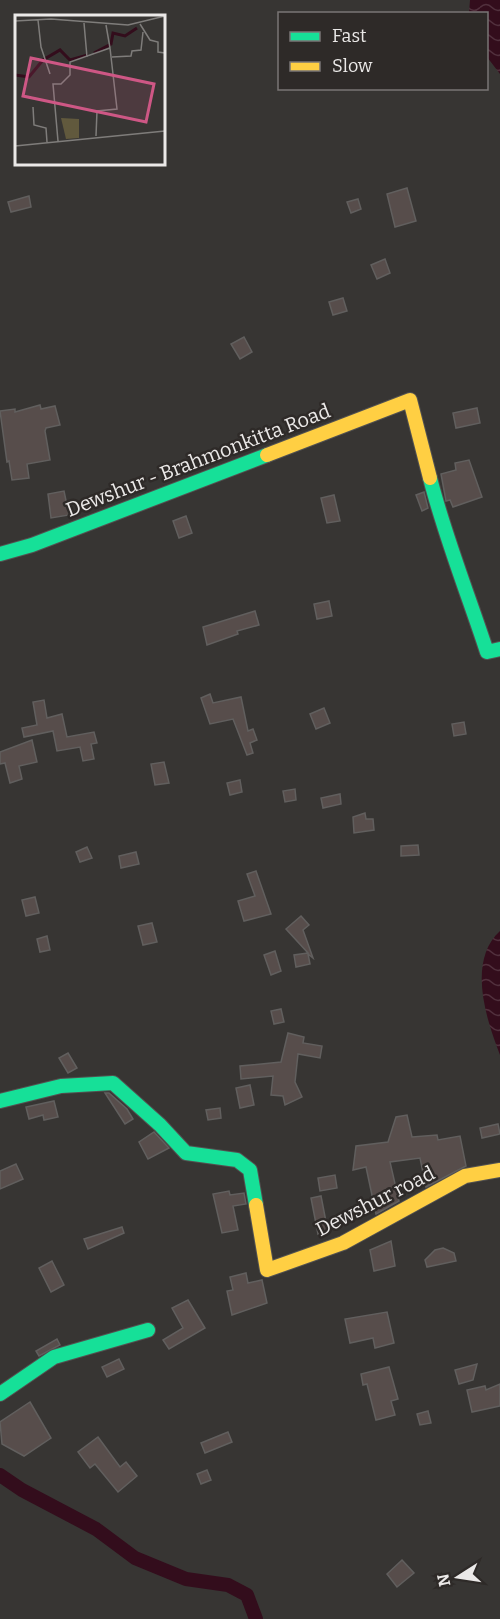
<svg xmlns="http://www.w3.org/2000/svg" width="500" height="1619" viewBox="0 0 500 1619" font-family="Bitter,serif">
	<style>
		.water { fill: url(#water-waves) }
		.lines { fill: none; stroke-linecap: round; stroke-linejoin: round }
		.canal { stroke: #330d1c; stroke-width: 14 }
		.building { fill: #574d4b; stroke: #615f5e; stroke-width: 1.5 }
		.fast-casing { stroke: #535251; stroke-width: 16 }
		.slow-casing { stroke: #535251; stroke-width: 16 }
		.fast { stroke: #16e098; stroke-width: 14 }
		.slow { stroke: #ffcf43; stroke-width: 14 }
		.labels { text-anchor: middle; stroke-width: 5; stroke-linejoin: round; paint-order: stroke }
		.street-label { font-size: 20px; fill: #ebe9e8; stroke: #2e2a28 }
		.inset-river { fill: none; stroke: #330d1c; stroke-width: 3 }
		.inset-road { fill: none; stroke: #7f7d7b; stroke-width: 1.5 }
		.view { fill: #ce5785; fill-opacity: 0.15; stroke: #ce5785; stroke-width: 3 }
		.inset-edge { fill: none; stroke: #ebe9e8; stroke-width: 3 }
	</style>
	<defs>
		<pattern id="water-waves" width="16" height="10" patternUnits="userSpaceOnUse" patternTransform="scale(1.5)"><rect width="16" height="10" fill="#330d1c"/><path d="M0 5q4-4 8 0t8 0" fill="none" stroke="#51303d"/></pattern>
	</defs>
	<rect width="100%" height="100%" fill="#373533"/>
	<g class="water">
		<polygon points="470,0 500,0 500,74 487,57 486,14 469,13"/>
		<path d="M500,931V1055C486,1019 467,961 500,931Z"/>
	</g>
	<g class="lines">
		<polyline class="canal" points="0,1475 22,1490 96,1529 135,1558 186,1579 228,1585 247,1595 256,1619"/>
	</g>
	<g class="building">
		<polygon points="407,188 416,221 395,227 387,194"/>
		<polygon points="29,196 31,207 11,212 8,202"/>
		<polygon points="358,199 361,209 351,213 347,202"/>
		<polygon points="385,259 390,273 377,279 371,265"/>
		<polygon points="343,298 347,311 333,315 329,302"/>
		<polygon points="244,337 252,352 240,359 231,344"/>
		<polygon points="40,405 41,409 55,406 60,425 46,428 45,431 50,460 27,464 29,478 12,480 9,461 7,462 0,411 15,409 15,412"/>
		<polygon points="477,408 480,423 456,428 453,413"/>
		<polygon points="469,460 482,497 453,507 450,500 446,501 441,474 456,470 455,463"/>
		<polygon points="64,491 69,515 51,518 48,494"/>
		<polygon points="424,492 428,508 422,511 416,495"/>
		<polygon points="334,495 340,521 327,523 321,498"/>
		<polygon points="186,516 192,533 179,538 173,521"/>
		<polygon points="329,601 332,616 317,619 314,604"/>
		<polygon points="255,611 259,625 237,631 238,634 207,645 203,627"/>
		<polygon points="210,694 213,703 241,697 248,731 253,729 257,740 250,743 253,753 247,755 233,719 210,724 201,698"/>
		<polygon points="44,700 47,718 62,714 67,737 94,732 97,743 91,744 94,759 83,761 80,747 57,751 53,731 24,737 22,728 37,725 33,702"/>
		<polygon points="324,708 330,723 316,729 310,714"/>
		<polygon points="464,722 466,734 454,736 452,724"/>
		<polygon points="32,740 37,762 19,766 22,779 10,783 5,763 0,764 0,752"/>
		<polygon points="164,762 169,783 155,785 151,764"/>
		<polygon points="240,780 242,792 230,795 227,783"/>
		<polygon points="295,789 296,800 285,802 283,791"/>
		<polygon points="340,794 341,804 323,808 321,798"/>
		<polygon points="365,813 366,819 373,819 374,830 354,833 353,817"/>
		<polygon points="418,845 419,855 401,856 401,846"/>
		<polygon points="87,847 92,858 80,862 76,852"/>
		<polygon points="136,852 139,864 121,868 119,856"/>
		<polygon points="256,871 271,914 244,921 238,901 255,896 247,874"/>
		<polygon points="35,897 39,913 26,916 22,900"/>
		<polygon points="301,916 309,925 303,930 313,958 308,954 310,964 296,967 294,955 308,953 286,929"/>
		<polygon points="152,923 157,942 143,945 138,926"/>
		<polygon points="47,936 50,950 40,952 37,939"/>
		<polygon points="275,951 281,971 271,975 264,955"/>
		<polygon points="281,1009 284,1022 274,1024 271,1011"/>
		<polygon points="288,1033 304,1037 303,1043 322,1046 320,1058 298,1054 295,1082 302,1097 285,1105 283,1096 271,1095 273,1076 241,1079 240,1066 281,1062"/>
		<polygon points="68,1053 77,1068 68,1073 59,1058"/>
		<polygon points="250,1085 254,1105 240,1108 236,1088"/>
		<polygon points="105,1093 109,1093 127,1109 133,1119 125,1124"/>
		<polygon points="54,1101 58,1117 44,1120 43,1115 29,1119 26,1107"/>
		<polygon points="220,1108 221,1118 208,1120 206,1110"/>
		<polygon points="407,1115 412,1137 437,1135 438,1140 460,1136 466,1166 426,1187 420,1158 390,1162 399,1201 376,1214 366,1167 353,1170 356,1146 388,1142 396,1117"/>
		<polygon points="498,1124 500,1134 482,1138 480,1128"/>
		<polygon points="154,1132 169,1148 148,1159 139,1142"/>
		<polygon points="16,1164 23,1179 0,1189 0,1171"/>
		<polygon points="335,1175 337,1188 320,1191 318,1178"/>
		<polygon points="229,1191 230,1195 244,1193 246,1204 233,1206 238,1230 222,1233 213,1194"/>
		<polygon points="321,1196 328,1232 318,1234 311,1198"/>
		<polygon points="122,1227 124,1233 88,1249 84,1239"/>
		<polygon points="391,1241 395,1266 374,1271 370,1250"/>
		<polygon points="443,1248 454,1253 456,1261 427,1267 425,1260 435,1250"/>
		<polygon points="52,1261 64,1285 51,1292 39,1268"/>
		<polygon points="246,1273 248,1283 262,1280 267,1303 232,1315 227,1291 233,1290 230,1277"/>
		<polygon points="188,1300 205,1328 169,1349 163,1340 183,1328 172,1308"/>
		<polygon points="387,1312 394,1343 375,1348 373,1338 350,1343 345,1319"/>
		<polygon points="57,1339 60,1345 39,1356 36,1351"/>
		<polygon points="119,1359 124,1369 107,1377 102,1367"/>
		<polygon points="477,1364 473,1380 459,1384 455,1370"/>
		<polygon points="389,1367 398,1399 391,1401 395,1415 376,1420 367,1384 363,1385 361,1374"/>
		<polygon points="500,1384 500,1406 472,1412 467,1390 485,1386 486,1390"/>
		<polygon points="30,1402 51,1438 24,1456 2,1444 0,1422"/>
		<polygon points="428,1411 431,1423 420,1425 417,1414"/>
		<polygon points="228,1432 232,1442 205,1453 201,1443"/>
		<polygon points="98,1437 120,1467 126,1462 137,1476 118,1492 95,1464 90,1468 78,1452"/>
		<polygon points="207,1470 211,1480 201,1484 197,1474"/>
		<polygon points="402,1560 414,1573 397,1587 387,1574"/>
	</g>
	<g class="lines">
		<g class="fast-casing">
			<g id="fast">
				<path d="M430,478C445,537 468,594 487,652L500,649"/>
				<polyline points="0,554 32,545 267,455"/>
				<polyline points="0,1101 61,1086 113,1083 160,1125 186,1153 237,1160 250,1170 256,1205"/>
				<polyline points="0,1394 54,1357 148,1330"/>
			</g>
		</g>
		<g class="slow-casing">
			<g id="slow">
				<polyline points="267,455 410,400 430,478"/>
				<polyline points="256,1205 267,1270 343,1243 465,1176 500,1170"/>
			</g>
		</g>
		<use href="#fast" class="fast"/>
		<use href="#slow" class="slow"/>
	</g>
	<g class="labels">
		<g class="street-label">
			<text transform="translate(198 460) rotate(-21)" y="7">Dewshur - Brahmonkitta Road</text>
			<text transform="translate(375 1201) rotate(-27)" y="7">Dewshur road</text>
		</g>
	</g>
	<g transform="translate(15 15)">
		<rect width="150" height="150" fill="#373533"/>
		<path d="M46,103L64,104V123L51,124Z" fill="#61593d"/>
		<path class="inset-river" d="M79,38L96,29L98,18L110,21L122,13M0,60L14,62L28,45L45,35L55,45L73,40"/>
		<path class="inset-road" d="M23,5L26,32L35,59M0,6L36,4L113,10L150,1M69,8L72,42M125,9L135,25L143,27V37L150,38M97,42L116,41L117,36L126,35L128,17M18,92L19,110L31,113L32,127M81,121L82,96L102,94L95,33M43,126L38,69H46L55,60V47L95,33L91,10M0,131L150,116"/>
		<path class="view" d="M16,43L139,69L131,107L8,81Z"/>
		<rect width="150" height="150" class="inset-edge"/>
	</g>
	<rect x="278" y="12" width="210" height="78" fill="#2e2a28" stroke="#7a7675" stroke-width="1.5"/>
	<rect x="290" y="32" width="30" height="9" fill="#16e098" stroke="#7a7675" stroke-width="1.5"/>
	<text x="332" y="42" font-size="18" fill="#ebe9e8">Fast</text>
	<rect x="290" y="62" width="30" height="9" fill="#ffcf43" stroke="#7a7675" stroke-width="1.5"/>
	<text x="332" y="72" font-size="18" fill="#ebe9e8">Slow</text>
	<g transform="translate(458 1577) rotate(258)" stroke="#2e2a28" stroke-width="4.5" paint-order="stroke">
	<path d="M0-4.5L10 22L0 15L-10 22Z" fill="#ebe9e8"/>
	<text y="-9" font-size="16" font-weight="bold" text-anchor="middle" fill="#ebe9e8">N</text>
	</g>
</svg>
